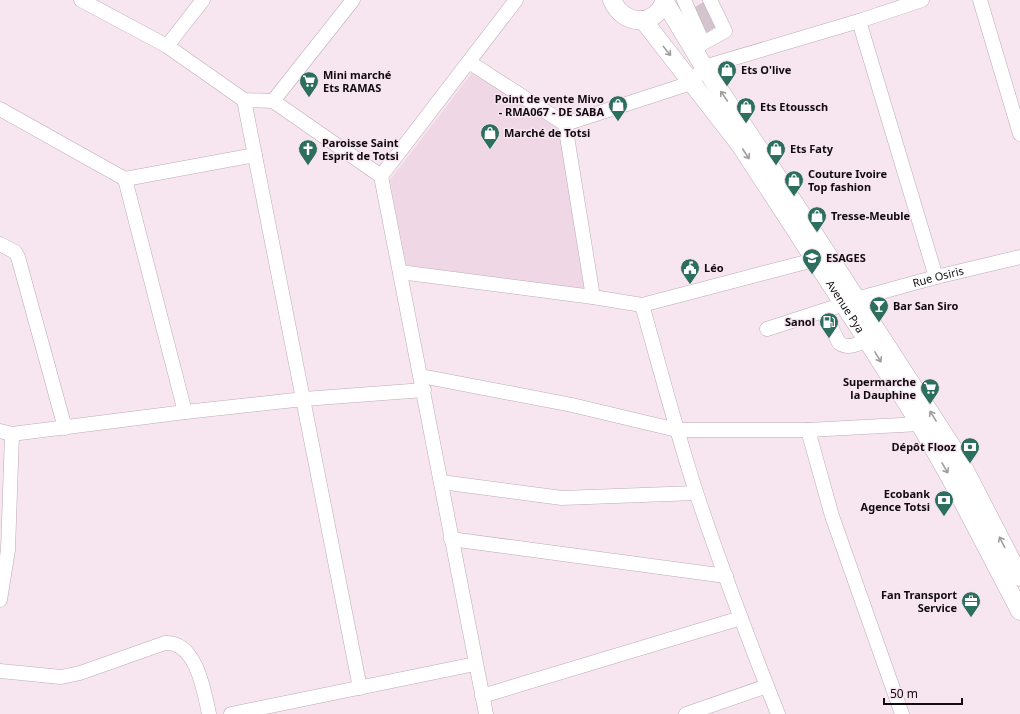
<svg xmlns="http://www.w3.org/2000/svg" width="1020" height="714" viewBox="0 0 1020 714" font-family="'Noto Sans',sans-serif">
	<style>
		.built { fill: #efd7e6 }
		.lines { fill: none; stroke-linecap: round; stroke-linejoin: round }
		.minor-tunnel { stroke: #d4c4ce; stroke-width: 14; stroke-dasharray: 14 7; stroke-linecap: butt }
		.minor-casing { stroke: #bcacb6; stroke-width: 15 }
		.major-casing { stroke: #bcacb6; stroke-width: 19 }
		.minor { stroke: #fff; stroke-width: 14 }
		.major { stroke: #fff; stroke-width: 18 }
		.oneway { stroke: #a09d9f }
		.labels { text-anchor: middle; stroke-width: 3; stroke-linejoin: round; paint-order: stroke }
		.poi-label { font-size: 11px; font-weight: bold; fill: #110b0f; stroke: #f7e5f0; text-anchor: start }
		.street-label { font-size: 11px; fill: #110b0f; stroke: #f7e5f0 }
	</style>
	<rect width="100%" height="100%" fill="#f7e5f0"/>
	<polygon class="built" points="475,69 562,120 586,290 406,265 390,180"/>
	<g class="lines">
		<g class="minor-tunnel">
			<polyline points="696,15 707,8"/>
			<polyline points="703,27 713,20"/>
		</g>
		<g class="minor-casing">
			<g id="minor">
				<polyline points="81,0 167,46 244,100 273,101 381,176 486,714"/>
				<polyline points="684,0 703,43"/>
				<polyline points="980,0 1020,134"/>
				<polyline points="859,21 936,277"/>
				<polyline points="167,46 203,0"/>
				<polyline points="695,51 703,43 725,31 710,0"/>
				<polyline points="469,62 565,124 691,83 704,67 859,21 922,0"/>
				<polyline points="244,100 360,688"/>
				<polyline points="273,101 353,0"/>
				<polyline points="0,109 125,179 255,155"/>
				<polyline points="565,124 593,297"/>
				<polyline points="381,176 516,0"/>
				<polyline points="125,179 185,412"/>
				<polyline points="0,244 15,252 18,257 65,428"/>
				<polyline points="400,272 593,297 642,305 814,260"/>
				<path d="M642,305C660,368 676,430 696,492C721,567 749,641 778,714"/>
				<path d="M823,311L839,343C851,351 864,341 875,334"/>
				<path id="s1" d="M767,329L844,304L856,299L936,277L1020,257"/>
				<polyline points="421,376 572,405 677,430 808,430 920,424"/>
				<polyline points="808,430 832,516 902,714"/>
				<polyline points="0,431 12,434 185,412 304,399 424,390"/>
				<polyline points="441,482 562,498 696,493"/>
				<polyline points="451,539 726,576"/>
				<polyline points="0,600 8,550 12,434"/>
				<path d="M0,671L61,677L80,673L165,643C196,641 204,690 209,714"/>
				<polyline points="482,696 741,618"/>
				<polyline points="231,714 475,664"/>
				<polyline points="686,714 767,686"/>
			</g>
		</g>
		<g class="major-casing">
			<g id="major">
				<path d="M612,0C623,26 655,28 665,0"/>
				<polyline points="665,2 704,67 767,161 956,453 1020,577"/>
				<path id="s2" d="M643,20L741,146L867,340L920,424L951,479L1020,611"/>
			</g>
		</g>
		<use href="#minor" class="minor"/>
		<use href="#major" class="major"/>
	</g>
	<defs><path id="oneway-shaft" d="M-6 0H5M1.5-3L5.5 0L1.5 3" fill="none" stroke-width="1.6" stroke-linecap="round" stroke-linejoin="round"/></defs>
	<g class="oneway">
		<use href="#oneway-shaft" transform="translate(667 51) rotate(51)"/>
		<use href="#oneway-shaft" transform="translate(724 96) rotate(-124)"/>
		<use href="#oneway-shaft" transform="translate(746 154) rotate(57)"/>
		<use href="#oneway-shaft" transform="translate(878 357) rotate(58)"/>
		<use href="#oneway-shaft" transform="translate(933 416) rotate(-122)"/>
		<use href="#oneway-shaft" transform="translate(945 468) rotate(60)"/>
		<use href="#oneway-shaft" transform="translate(1002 542) rotate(-117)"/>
	</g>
	<defs>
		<g id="shop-pin" transform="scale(1)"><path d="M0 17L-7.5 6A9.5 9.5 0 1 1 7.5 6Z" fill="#2d6f5f" stroke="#f7e5f0"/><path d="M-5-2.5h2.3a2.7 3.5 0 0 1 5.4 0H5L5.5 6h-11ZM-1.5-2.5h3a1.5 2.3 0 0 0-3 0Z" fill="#fff"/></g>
		<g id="supermarket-pin" transform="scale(1)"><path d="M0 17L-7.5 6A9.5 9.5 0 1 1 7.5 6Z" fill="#2d6f5f" stroke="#f7e5f0"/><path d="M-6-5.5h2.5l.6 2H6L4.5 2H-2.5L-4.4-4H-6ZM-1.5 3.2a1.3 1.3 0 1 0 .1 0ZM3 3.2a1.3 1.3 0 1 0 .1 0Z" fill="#fff"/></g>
		<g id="church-pin" transform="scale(1)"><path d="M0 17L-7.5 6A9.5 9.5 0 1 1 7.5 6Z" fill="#2d6f5f" stroke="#f7e5f0"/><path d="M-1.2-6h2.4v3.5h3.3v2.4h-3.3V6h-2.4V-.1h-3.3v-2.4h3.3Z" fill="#fff"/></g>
		<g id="school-pin" transform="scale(1)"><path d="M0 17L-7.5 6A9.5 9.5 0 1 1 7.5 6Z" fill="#2d6f5f" stroke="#f7e5f0"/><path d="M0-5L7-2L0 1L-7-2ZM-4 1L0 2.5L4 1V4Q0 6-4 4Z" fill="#fff"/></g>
		<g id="civic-pin" transform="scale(1)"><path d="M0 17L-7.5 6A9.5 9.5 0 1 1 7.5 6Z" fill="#2d6f5f" stroke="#f7e5f0"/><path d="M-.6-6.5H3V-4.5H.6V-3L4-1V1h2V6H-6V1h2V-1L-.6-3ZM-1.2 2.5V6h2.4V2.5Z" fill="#fff"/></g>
		<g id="bar-pin" transform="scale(1)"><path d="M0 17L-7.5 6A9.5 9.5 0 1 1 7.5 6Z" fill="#2d6f5f" stroke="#f7e5f0"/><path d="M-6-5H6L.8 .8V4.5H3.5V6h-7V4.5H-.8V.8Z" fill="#fff"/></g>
		<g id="fuel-pin" transform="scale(1)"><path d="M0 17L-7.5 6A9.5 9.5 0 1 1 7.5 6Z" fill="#2d6f5f" stroke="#f7e5f0"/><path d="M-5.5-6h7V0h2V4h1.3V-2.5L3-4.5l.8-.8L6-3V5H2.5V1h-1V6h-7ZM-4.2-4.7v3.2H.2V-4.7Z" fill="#fff"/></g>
		<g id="bank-pin" transform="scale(1)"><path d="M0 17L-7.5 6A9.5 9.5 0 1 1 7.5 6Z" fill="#2d6f5f" stroke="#f7e5f0"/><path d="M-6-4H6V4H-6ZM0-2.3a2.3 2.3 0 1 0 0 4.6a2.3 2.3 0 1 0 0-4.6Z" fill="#fff"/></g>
		<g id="office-pin" transform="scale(1)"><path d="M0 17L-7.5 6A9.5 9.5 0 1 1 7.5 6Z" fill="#2d6f5f" stroke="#f7e5f0"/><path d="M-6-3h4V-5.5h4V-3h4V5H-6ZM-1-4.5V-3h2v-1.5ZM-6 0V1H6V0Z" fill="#fff"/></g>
	</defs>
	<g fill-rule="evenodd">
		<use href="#shop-pin" x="727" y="70"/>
		<use href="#supermarket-pin" x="309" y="81"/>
		<use href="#shop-pin" x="618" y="105"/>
		<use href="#shop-pin" x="746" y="107"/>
		<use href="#shop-pin" x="490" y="133"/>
		<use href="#church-pin" x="308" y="149"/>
		<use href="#shop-pin" x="776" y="149"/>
		<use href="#shop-pin" x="794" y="180"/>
		<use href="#shop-pin" x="817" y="216"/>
		<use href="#school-pin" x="812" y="258"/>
		<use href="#civic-pin" x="690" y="268"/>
		<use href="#bar-pin" x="879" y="306"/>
		<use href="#fuel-pin" x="829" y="322"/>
		<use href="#supermarket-pin" x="930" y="388"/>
		<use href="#bank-pin" x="970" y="447"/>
		<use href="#bank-pin" x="944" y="500"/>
		<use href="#office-pin" x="971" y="601"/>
	</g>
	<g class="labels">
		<g class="poi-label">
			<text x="741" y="74">Ets O'live</text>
			<text x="323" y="79">Mini marché<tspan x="323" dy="13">Ets RAMAS</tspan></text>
			<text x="604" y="103" text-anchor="end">Point de vente Mivo<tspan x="604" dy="13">- RMA067 - DE SABA</tspan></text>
			<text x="760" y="111">Ets Etoussch</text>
			<text x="504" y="137">Marché de Totsi</text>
			<text x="322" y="147">Paroisse Saint<tspan x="322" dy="13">Esprit de Totsi</tspan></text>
			<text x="790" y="153">Ets Faty</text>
			<text x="808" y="178">Couture Ivoire<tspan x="808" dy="13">Top fashion</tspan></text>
			<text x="831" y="220">Tresse-Meuble</text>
			<text x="826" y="262">ESAGES</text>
			<text x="704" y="272">Léo</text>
			<text x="893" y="310">Bar San Siro</text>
			<text x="815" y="326" text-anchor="end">Sanol</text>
			<text x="916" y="386" text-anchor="end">Supermarche<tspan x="916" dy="13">la Dauphine</tspan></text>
			<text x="956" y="451" text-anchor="end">Dépôt Flooz</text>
			<text x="930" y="498" text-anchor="end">Ecobank<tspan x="930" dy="13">Agence Totsi</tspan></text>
			<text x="957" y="599" text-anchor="end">Fan Transport<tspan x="957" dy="13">Service</tspan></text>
		</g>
		<g class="street-label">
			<text dy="4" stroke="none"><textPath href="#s1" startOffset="179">Rue Osiris</textPath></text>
			<text dy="4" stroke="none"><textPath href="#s2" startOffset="351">Avenue Pya</textPath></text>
		</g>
	</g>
	<path d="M884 698v6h78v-6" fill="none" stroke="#110b0f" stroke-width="2"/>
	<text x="890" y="698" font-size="12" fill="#110b0f" stroke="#f7e5f0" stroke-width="3" paint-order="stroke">50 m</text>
</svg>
